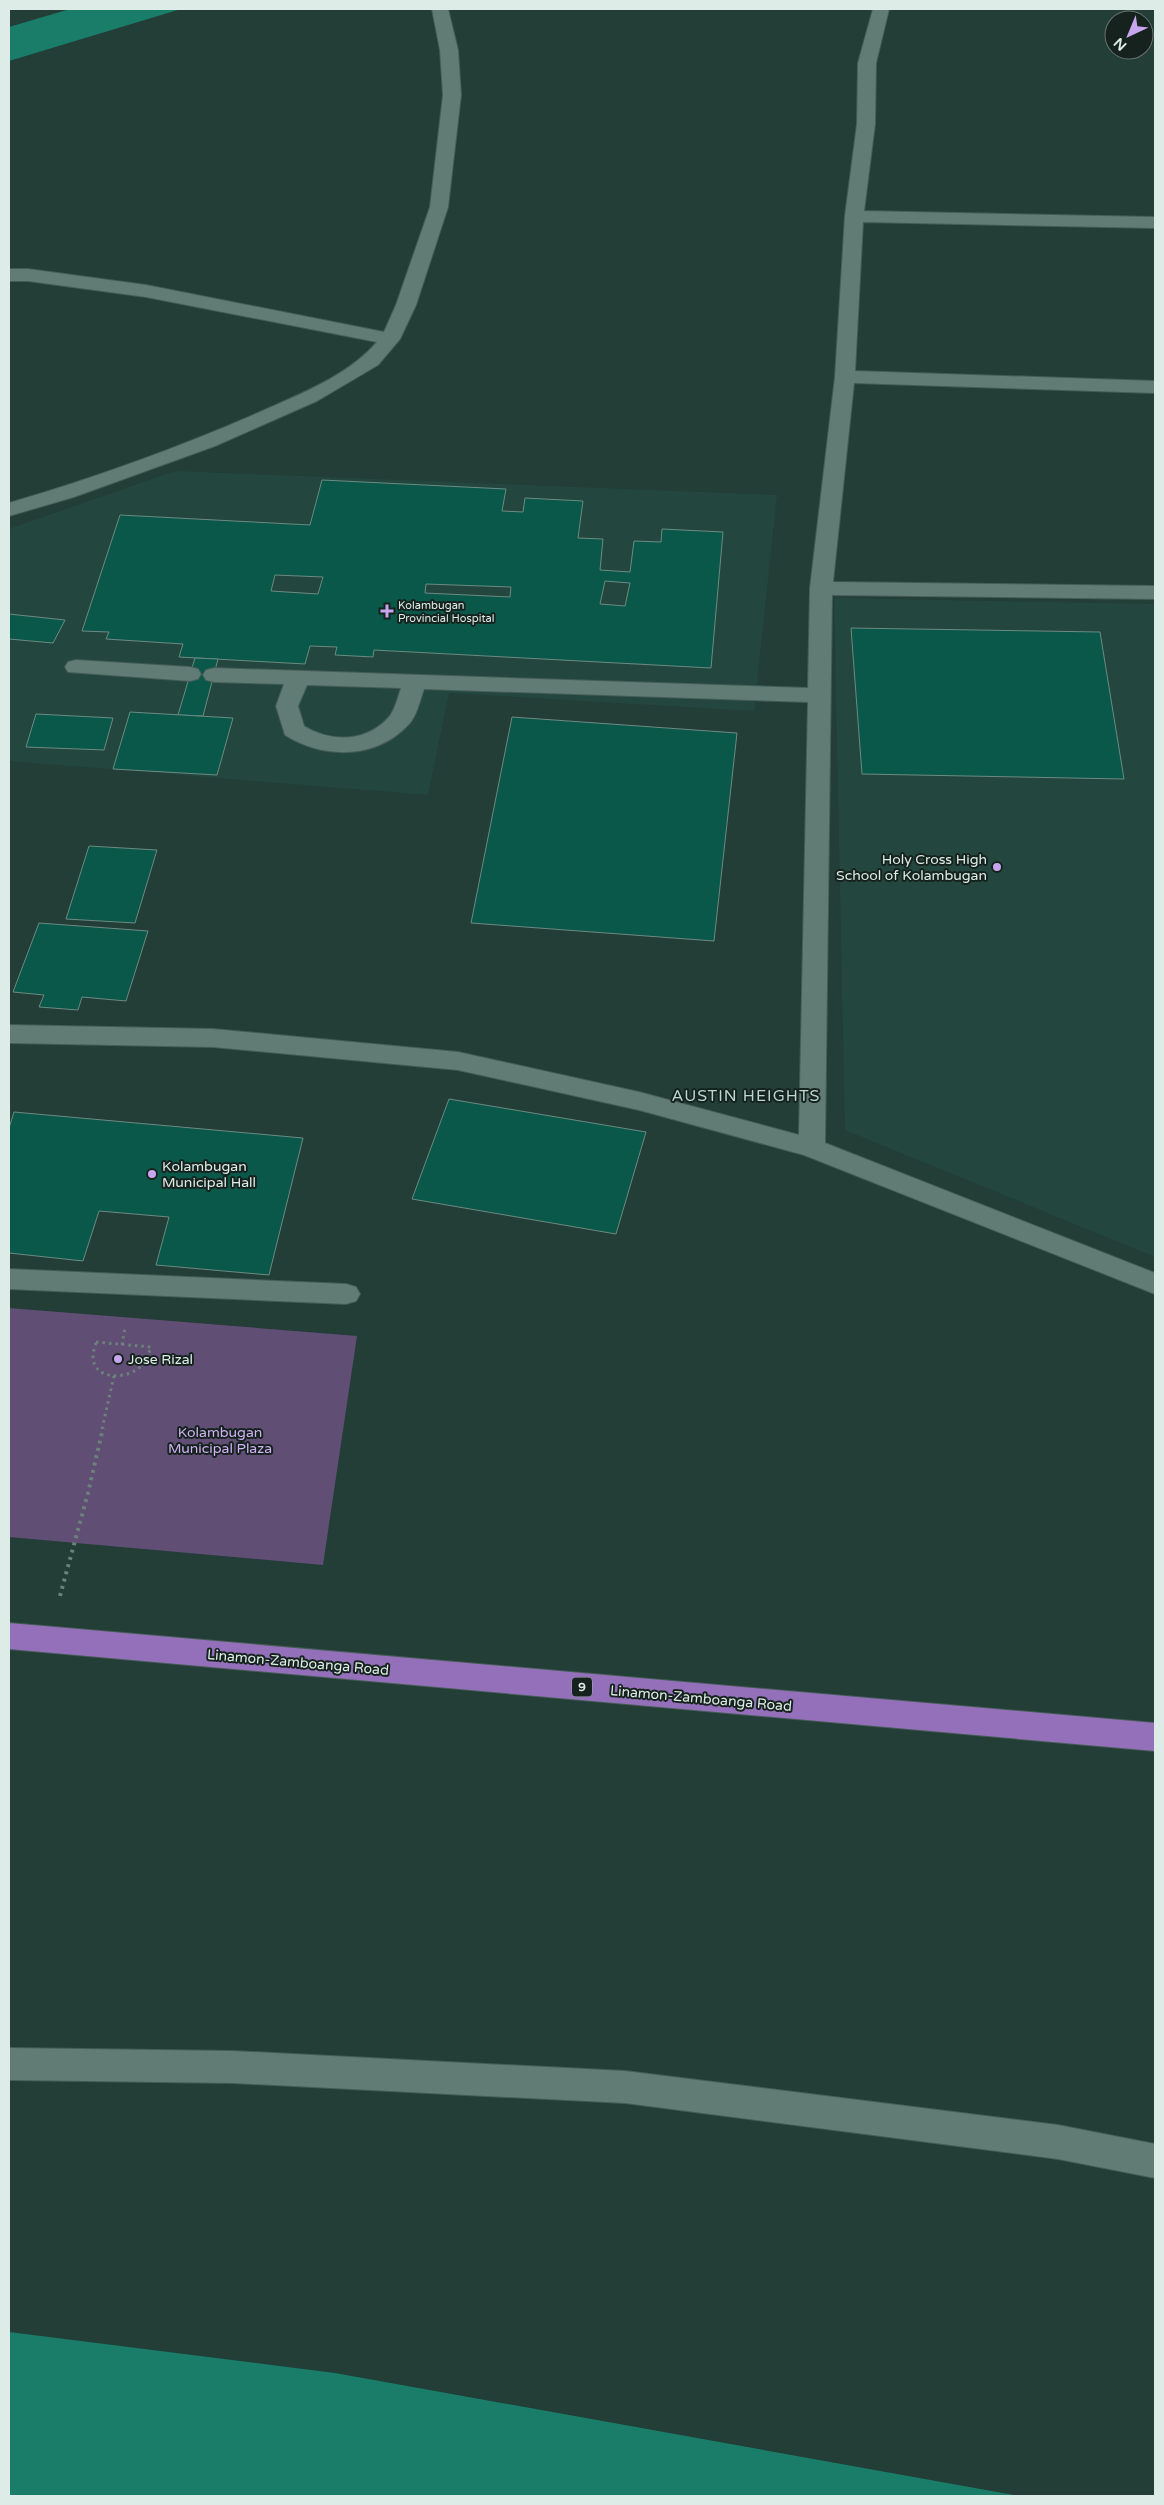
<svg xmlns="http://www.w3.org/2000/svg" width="1164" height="2505" viewBox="0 0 1164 2505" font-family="'Varela Round',sans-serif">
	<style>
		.built { fill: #23473e }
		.green { fill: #604e75 }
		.water { fill: #197d69 }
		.building { fill: #0a5849; stroke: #6d8a82; fill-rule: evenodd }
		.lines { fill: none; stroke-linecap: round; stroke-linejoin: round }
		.minor-casing { stroke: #455c56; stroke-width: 2 }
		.highway-casing { stroke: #455c56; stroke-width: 2 }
		.path-far1 { stroke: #6b817b; stroke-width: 3; stroke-dasharray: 2.5 4; stroke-linecap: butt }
		.path { stroke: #6b817b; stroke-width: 4; stroke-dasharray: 3 4.5; stroke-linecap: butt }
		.minor { fill: #607c74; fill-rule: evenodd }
		.highway { fill: #9470bb; fill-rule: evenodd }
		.poi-dot { fill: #c7a6ef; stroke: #16221e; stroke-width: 2 }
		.labels { text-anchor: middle; stroke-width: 4; stroke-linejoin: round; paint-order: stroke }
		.far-poi-label { font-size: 11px; fill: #ddece7; stroke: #16221e; text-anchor: start }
		.shield { fill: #16221e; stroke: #a1afab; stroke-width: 1 }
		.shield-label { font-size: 12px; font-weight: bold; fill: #ddece7 }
		.poi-label { font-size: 14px; fill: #ddece7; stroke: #16221e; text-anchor: start }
		.park-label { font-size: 14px; fill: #cfb1f4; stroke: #16221e }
		.street-label { font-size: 14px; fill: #ddece7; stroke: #16221e }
		.quarter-label { font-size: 16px; letter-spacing: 1px; fill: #b9d7ce; stroke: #16221e }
	</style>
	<rect width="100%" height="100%" fill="#233d37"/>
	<g class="built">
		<polygon points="175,471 777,495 754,711 449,693 428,795 9,761 9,529"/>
		<polygon points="834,598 1155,604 1155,1257 845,1130"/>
	</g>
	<polygon class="green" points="9,1308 357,1336 323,1565 9,1537"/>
	<g class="water">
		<polygon points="70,9 181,9 9,61 9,27"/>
		<polygon points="9,2332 335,2373 1020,2496 9,2496"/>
	</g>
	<g class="building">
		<path d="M322,480L506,489L502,511L523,512L525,498L583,501L578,538L603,539L600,570L630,572L634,541L661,542L662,529L723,532L711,668L374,650L373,657L335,655L337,647L310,646L305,664L179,657L183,644L106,639L109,632L82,631L120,515L310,525ZM275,575L323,577L318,594L271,591ZM605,581L630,583L625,606L600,604ZM426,584L511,587L510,597L425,593Z"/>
		<polygon points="9,614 65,620 53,643 9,639"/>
		<polygon points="851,628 1100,632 1124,779 862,774"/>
		<polygon points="195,658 218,659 203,716 178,715"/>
		<polygon points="130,712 233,718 217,775 113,769"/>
		<polygon points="36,714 113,718 104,750 26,747"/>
		<polygon points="512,717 737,733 714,941 471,923"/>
		<polygon points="89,846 157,850 135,923 66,919"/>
		<polygon points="39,923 148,931 126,1001 82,997 78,1010 39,1007 44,995 13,992"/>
		<polygon points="449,1099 646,1132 616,1234 412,1199"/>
		<polygon points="14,1112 303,1138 269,1275 156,1265 169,1217 99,1211 83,1261 9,1253 9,1128"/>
	</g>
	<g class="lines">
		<g class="minor-casing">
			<g id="minor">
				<path d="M432,9H448L458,50L461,95L448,207L416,305L400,339L378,365L317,401L215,446L74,497L9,516V503C94,478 178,448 260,412C300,394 348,376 377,342L146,297L28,281H9V269H28L146,285L384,332L396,305L430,207L443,95L440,50Z"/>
				<path d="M873,9H889L876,63L875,124L864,211L1155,217V228L863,222L855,371L1155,381V393L854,383L833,582L1155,586V599L832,595L825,1143L1155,1273V1294L804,1155L639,1110L458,1070L213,1047L9,1043V1025L213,1029L458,1052L639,1092L799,1135L808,702L424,689C420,700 417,716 409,724C376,760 323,759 285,735L276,706L284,684L214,682L206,680L203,675L206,670L214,668L808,688L810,588L835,377L845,216L857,124L858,63ZM307,685L401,688C398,697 395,710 389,717C367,742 332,743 304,726L298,706Z"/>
				<polygon points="76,660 190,667 198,669 201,674 198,679 190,681 68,672 65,667 68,662"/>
				<polygon points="9,1269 346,1284 356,1287 360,1294 356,1301 346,1304 9,1289"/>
				<polygon points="9,2048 233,2051 625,2071 1058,2125 1155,2144 1155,2178 1058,2159 625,2103 233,2083 9,2080"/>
			</g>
		</g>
		<g class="highway-casing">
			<polygon id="highway" points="9,1623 1155,1723 1155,1751 9,1649"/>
		</g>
		<g class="path-far1">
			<path d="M96,1342L151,1347C148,1355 146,1362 140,1367C127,1379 94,1381 93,1357C93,1352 95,1347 96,1342Z"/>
			<polyline points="122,1345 125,1327"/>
			<polyline points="102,1429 114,1376"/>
		</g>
		<polyline class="path" points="60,1596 88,1493 103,1428"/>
		<use href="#minor" class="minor"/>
		<use href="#highway" class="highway"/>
	</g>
	<g class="poi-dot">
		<path d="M384.5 603.5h5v5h5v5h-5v5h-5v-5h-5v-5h5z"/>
		<circle cx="997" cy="867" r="5"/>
		<circle cx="152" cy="1174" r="5"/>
		<circle cx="118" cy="1359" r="5"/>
	</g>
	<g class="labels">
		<g class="far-poi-label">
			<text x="398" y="609">Kolambugan<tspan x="398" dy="13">Provincial Hospital</tspan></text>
		</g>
		<rect class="shield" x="572" y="1677.5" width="20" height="19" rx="4"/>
		<g class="shield-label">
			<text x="582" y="1691">9</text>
		</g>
		<g class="poi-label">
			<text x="987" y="864" text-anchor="end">Holy Cross High<tspan x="987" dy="16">School of Kolambugan</tspan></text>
			<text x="162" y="1171">Kolambugan<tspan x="162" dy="16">Municipal Hall</tspan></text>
			<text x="128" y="1364">Jose Rizal</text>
		</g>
		<g class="park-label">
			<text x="220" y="1437">Kolambugan<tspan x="220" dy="16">Municipal Plaza</tspan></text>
		</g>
		<g class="street-label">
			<text transform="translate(298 1662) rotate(5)" y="5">Linamon-Zamboanga Road</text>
			<text transform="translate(701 1698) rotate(5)" y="5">Linamon-Zamboanga Road</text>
		</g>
		<g class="quarter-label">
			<text x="746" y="1101">AUSTIN HEIGHTS</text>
		</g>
	</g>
	<rect width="1164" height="2505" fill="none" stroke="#ddece7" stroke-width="20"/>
	<g transform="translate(1129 35) rotate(224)"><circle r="24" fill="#16221e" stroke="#66736e"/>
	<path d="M0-4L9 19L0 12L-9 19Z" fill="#c7a6ef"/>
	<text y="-8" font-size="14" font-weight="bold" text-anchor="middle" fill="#ddece7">N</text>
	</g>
</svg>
